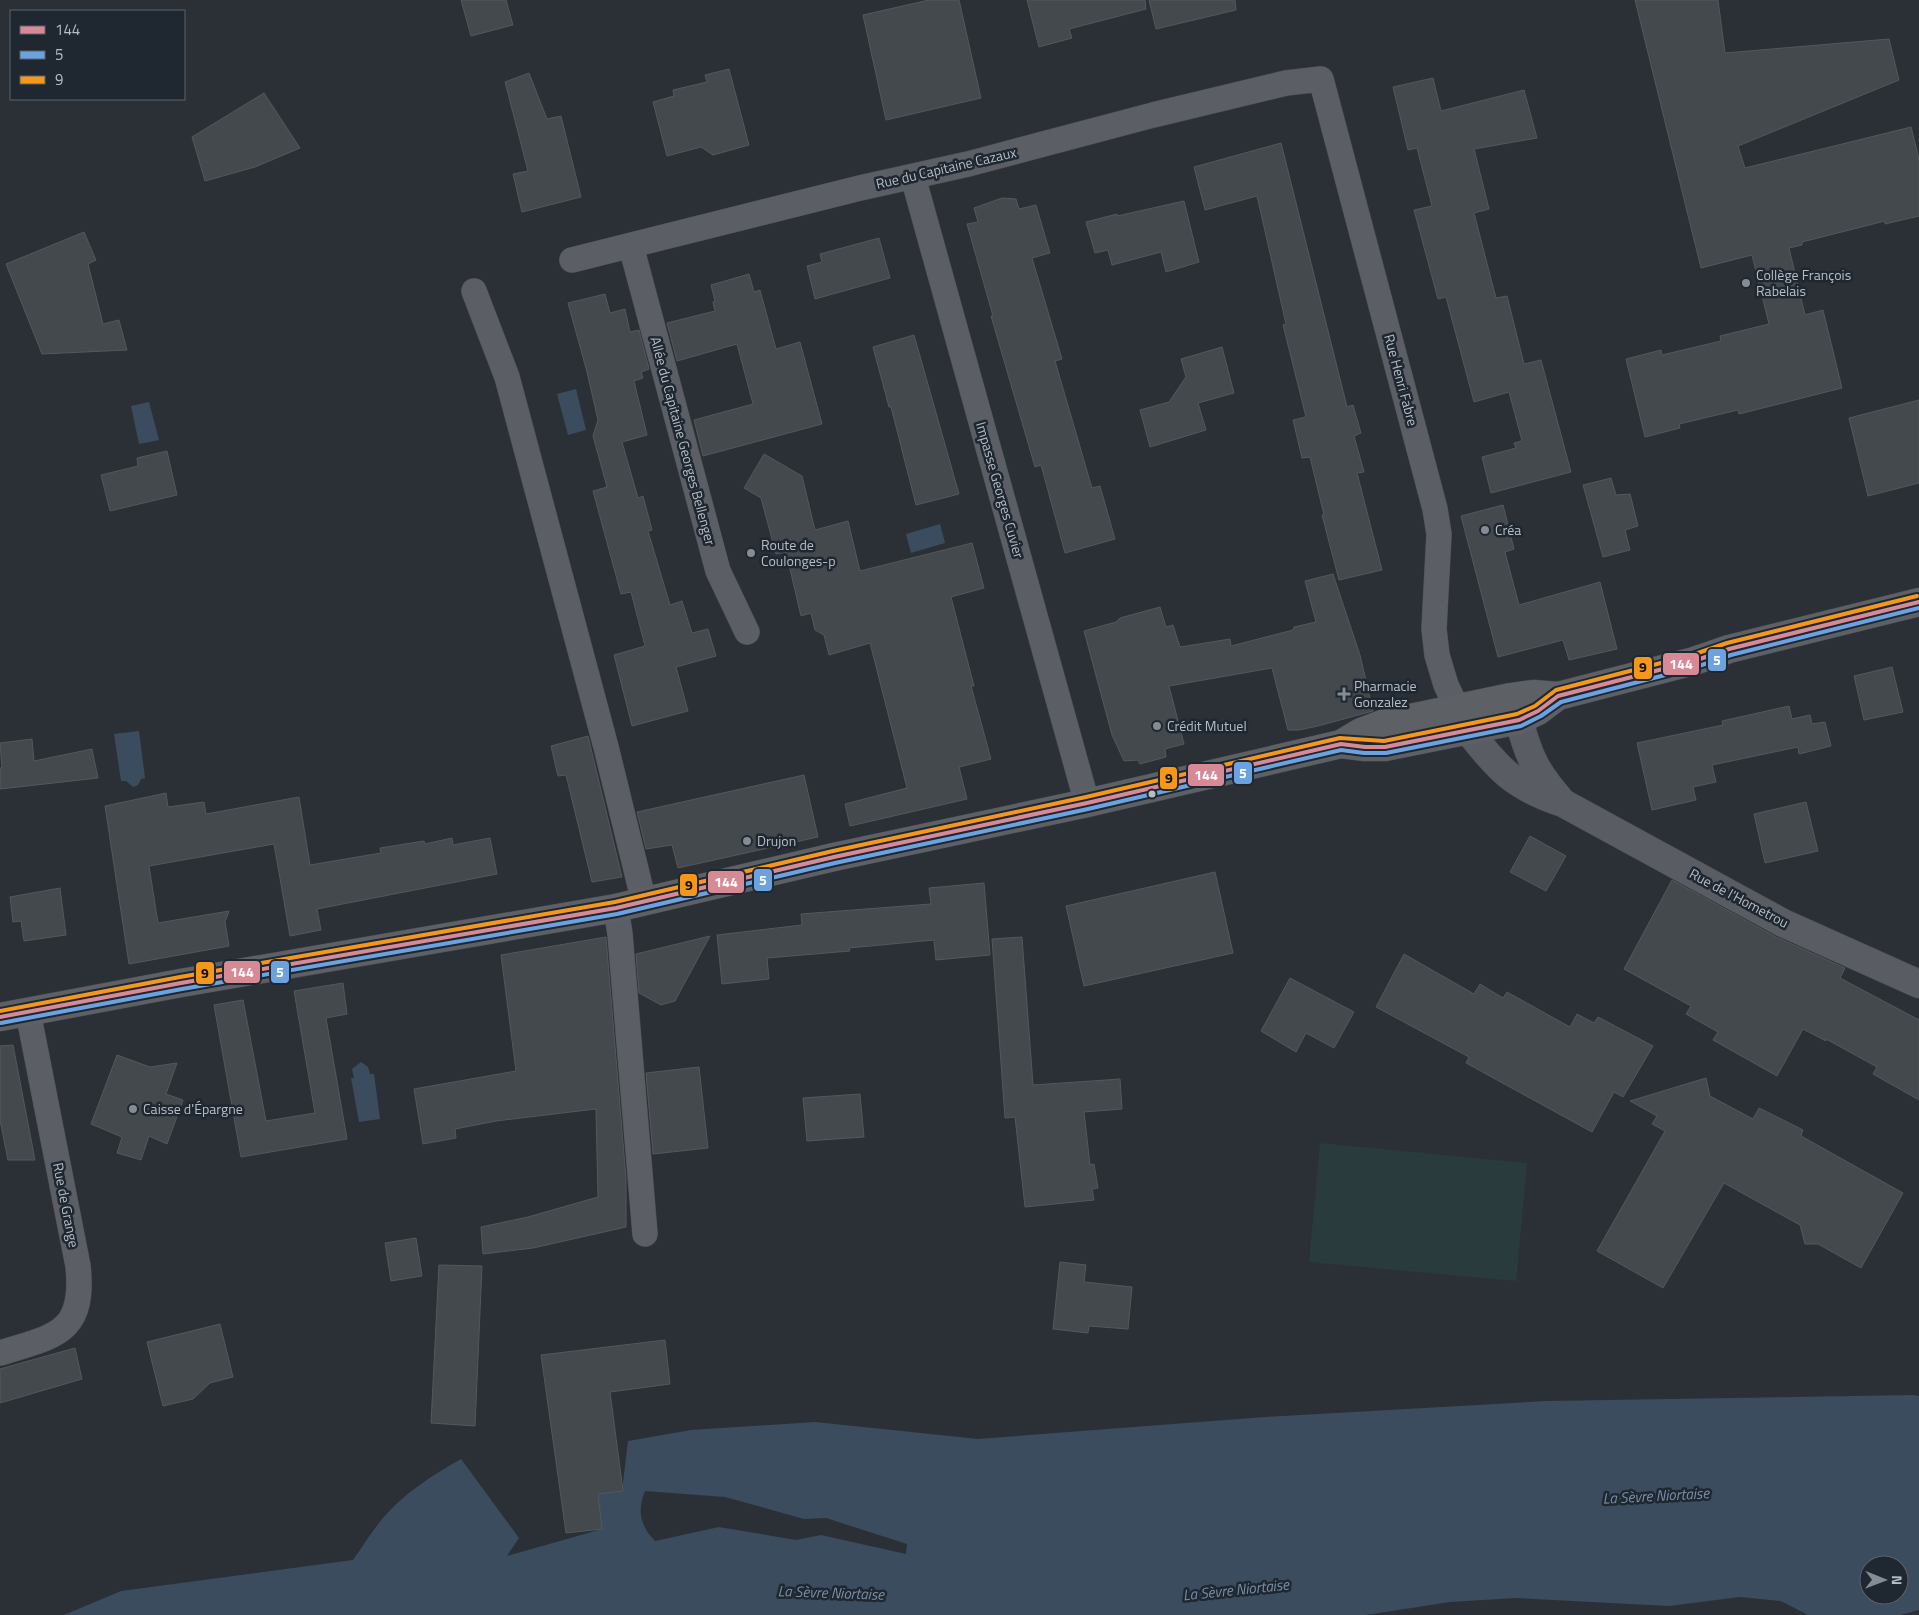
<svg xmlns="http://www.w3.org/2000/svg" width="1919" height="1615" viewBox="0 0 1919 1615" font-family="'Titillium Web',sans-serif">
	<style>
		.green { fill: #293b3c }
		.water { fill: #3b4c5e; fill-rule: evenodd }
		.building { fill: #44494e; stroke: #53585d }
		.lines { fill: none; stroke-linecap: round; stroke-linejoin: round }
		.street-casing { stroke: #494c51; stroke-width: 26 }
		.secondary-casing { stroke: #494c51; stroke-width: 29 }
		.primary-casing { stroke: #494d53; stroke-width: 29 }
		.street { stroke: #5b5e64; stroke-width: 25 }
		.secondary { stroke: #595d63; stroke-width: 28 }
		.primary { stroke: #5d6166; stroke-width: 28 }
		.bus-1-casing { stroke: #1f2730; stroke-width: 8 }
		.bus-2-casing { stroke: #1f2730; stroke-width: 8 }
		.bus-3-casing { stroke: #1f2730; stroke-width: 8 }
		.bus-1 { stroke: #d88996; stroke-width: 4 }
		.bus-2 { stroke: #6da2e0; stroke-width: 4 }
		.bus-3 { stroke: #f4971b; stroke-width: 4 }
		.poi-dot { fill: #858c94; stroke: #1f2730; stroke-width: 2 }
		.bus-dot { fill: #b5bdc7; stroke: #1f2730; stroke-width: 2 }
		.labels { text-anchor: middle; stroke-width: 5; stroke-linejoin: round; paint-order: stroke }
		.street-label { font-size: 14px; fill: #b5bdc7; stroke: #1f2730 }
		.poi-label { font-size: 14px; fill: #b5bdc7; stroke: #1f2730; text-anchor: start }
		.water-label { font-size: 15px; font-style: italic; fill: #798fa7; stroke: #1f2730 }
		.line-badge { stroke: #1f2730; stroke-width: 2 }
		.badge-label { font-size: 14px; text-anchor: middle; font-weight: bold; fill: #fff }
		.pale-badge-label { font-size: 14px; text-anchor: middle; font-weight: bold; fill: #111 }
	</style>
	<rect width="100%" height="100%" fill="#2b3036"/>
	<polygon class="green" points="1320,1143 1527,1163 1516,1281 1309,1262"/>
	<g class="water">
		<polygon points="576,389 586,430 568,435 557,394"/>
		<polygon points="149,402 159,440 139,444 131,406"/>
		<polygon points="940,524 945,543 911,553 906,534"/>
		<polygon points="139,731 145,778 141,779 138,785 133,787 126,781 121,781 114,734"/>
		<polygon points="361,1062 368,1067 370,1074 374,1074 380,1119 359,1122 351,1078 354,1078 352,1069"/>
		<path d="M1913,1395L1919,1396V1610L1900,1615H1808L1781,1601L1740,1597L1669,1606L1516,1598L1450,1602L1366,1615H64L121,1591L353,1560C363,1546 372,1531 383,1518C404,1493 433,1475 461,1459L519,1538L507,1556L602,1529L598,1494L622,1491L628,1441L691,1430L815,1422L978,1439L1265,1417L1547,1401ZM645,1491L725,1497L804,1519L826,1518L907,1544L906,1554L821,1535L796,1540L719,1527L655,1541C640,1526 637,1510 645,1491ZM1869,1565H1899V1595H1869Z"/>
	</g>
	<g class="building">
		<polygon points="461,0 506,0 513,25 471,36"/>
		<polygon points="929,0 959,0 981,98 886,120 863,15"/>
		<polygon points="1027,0 1145,0 1146,9 1069,29 1072,38 1039,47"/>
		<polygon points="1149,0 1235,0 1236,10 1156,29"/>
		<polygon points="1635,0 1718,0 1725,53 1889,39 1899,80 1738,146 1745,168 1911,127 1919,159 1919,216 1885,224 1885,221 1802,242 1802,245 1789,248 1805,315 1823,310 1842,388 1739,414 1738,410 1679,424 1680,428 1645,437 1626,359 1661,350 1662,355 1721,341 1720,336 1769,324 1752,255 1701,268"/>
		<polygon points="729,69 749,145 713,155 701,147 667,156 653,102 674,96 673,90 707,82 705,75"/>
		<polygon points="529,73 547,119 561,116 581,197 522,212 513,174 528,171 505,82"/>
		<polygon points="1433,78 1441,111 1524,90 1537,138 1474,149 1489,209 1474,213 1496,298 1507,296 1524,364 1541,360 1571,472 1491,493 1482,457 1516,448 1514,443 1522,441 1509,392 1474,402 1446,297 1438,299 1414,210 1432,206 1417,148 1408,150 1393,87"/>
		<polygon points="264,93 300,148 255,167 205,181 192,137"/>
		<polygon points="1281,143 1347,407 1353,405 1361,433 1354,436 1364,472 1357,473 1382,570 1339,580 1322,515 1324,515 1310,457 1302,458 1293,420 1306,417 1283,325 1286,324 1257,196 1205,210 1194,167"/>
		<polygon points="1002,198 1016,199 1019,209 1036,205 1050,253 1032,258 1062,359 1055,361 1092,488 1100,486 1115,539 1065,553 1041,465 1035,467 991,316 993,316 967,224 978,222 974,208"/>
		<polygon points="1184,201 1199,262 1166,272 1161,252 1112,265 1108,250 1095,253 1086,222 1117,214 1117,216"/>
		<polygon points="84,232 96,260 88,264 103,324 119,320 127,350 42,354 6,264"/>
		<polygon points="879,238 890,278 815,299 807,266 822,262 820,254"/>
		<polygon points="749,274 754,292 760,290 776,349 800,342 822,424 703,456 694,420 753,404 737,344 677,361 667,323 715,311 713,302 715,301 711,285"/>
		<polygon points="605,294 610,313 625,309 630,332 639,330 649,369 641,372 643,378 634,381 647,435 622,442 638,498 643,496 652,530 648,531 670,605 682,601 692,633 708,629 716,656 676,667 688,711 632,726 614,655 645,646 631,592 621,594 593,491 607,487 593,436 598,420 587,372 568,303"/>
		<polygon points="914,335 959,494 916,505 891,407 889,407 873,347"/>
		<polygon points="1222,347 1234,393 1198,403 1206,430 1150,447 1140,410 1169,402 1186,377 1181,359"/>
		<polygon points="1919,400 1919,483 1868,496 1849,418"/>
		<polygon points="167,451 177,495 110,511 101,475 138,466 137,458"/>
		<polygon points="764,454 802,476 815,530 848,521 860,571 972,543 984,588 951,597 974,686 971,686 991,759 959,767 967,799 850,826 845,804 907,788 870,643 829,655 824,635 815,630 811,613 801,616 786,552 776,554 761,498 744,488"/>
		<polygon points="1611,478 1616,495 1630,494 1638,526 1625,530 1630,550 1603,557 1583,485"/>
		<polygon points="1503,505 1514,549 1505,552 1519,605 1600,582 1617,649 1569,660 1563,640 1498,657 1461,516"/>
		<polygon points="1333,574 1360,655 1373,711 1318,726 1299,730 1288,730 1272,668 1169,686 1184,744 1165,749 1166,757 1140,764 1138,760 1124,761 1112,735 1084,631 1116,622 1120,618 1160,607 1166,627 1173,625 1180,647 1230,639 1231,646 1293,630 1294,627 1316,622 1305,581"/>
		<polygon points="1892,667 1903,712 1864,720 1854,676"/>
		<polygon points="1789,706 1792,719 1810,715 1812,724 1825,722 1831,746 1799,754 1798,747 1712,765 1716,782 1693,787 1696,800 1652,810 1637,743 1723,725 1722,721"/>
		<polygon points="588,736 622,877 592,882 566,775 558,776 551,746"/>
		<polygon points="32,739 34,761 92,749 98,778 0,789 0,768 2,768 0,743"/>
		<polygon points="804,775 818,837 678,868 672,845 646,849 637,812"/>
		<polygon points="166,793 168,807 204,802 206,814 299,797 310,865 381,853 380,848 424,841 425,844 452,838 453,845 490,838 497,874 317,909 321,930 290,936 274,844 149,866 158,923 229,911 225,922 229,946 129,964 105,806"/>
		<polygon points="1806,802 1818,851 1765,863 1754,814"/>
		<polygon points="1530,836 1566,856 1546,891 1510,872"/>
		<polygon points="1215,872 1233,953 1084,986 1066,906"/>
		<polygon points="1672,880 1776,937 1845,968 1840,978 1919,1020 1919,1100 1873,1074 1877,1067 1826,1039 1826,1041 1803,1029 1777,1076 1713,1040 1718,1032 1686,1014 1691,1006 1624,969"/>
		<polygon points="984,883 990,955 936,960 934,940 849,948 850,951 767,958 769,979 722,984 717,935 802,925 801,914 931,904 929,888"/>
		<polygon points="60,888 66,935 24,941 21,921 13,922 10,897"/>
		<polygon points="710,936 675,1001 661,1005 639,993 636,954"/>
		<polygon points="606,937 626,1179 626,1227 533,1248 483,1254 481,1227 528,1217 598,1197 596,1109 496,1121 455,1129 456,1138 423,1144 414,1089 516,1071 501,955"/>
		<polygon points="1022,937 1033,1085 1120,1079 1122,1109 1084,1112 1090,1165 1094,1164 1098,1188 1092,1189 1094,1200 1025,1207 1015,1117 1005,1118 992,939"/>
		<polygon points="1404,954 1474,994 1480,984 1503,998 1507,992 1570,1027 1577,1014 1594,1023 1598,1017 1653,1046 1623,1097 1614,1092 1592,1132 1466,1063 1469,1057 1376,1007"/>
		<polygon points="1290,978 1354,1012 1334,1048 1306,1033 1296,1052 1261,1031"/>
		<polygon points="343,983 347,1014 326,1018 347,1139 241,1157 214,1005 243,1000 266,1121 315,1113 294,991"/>
		<polygon points="13,1045 35,1160 8,1160 0,1120 0,1046"/>
		<polygon points="117,1055 150,1067 177,1063 166,1094 183,1100 167,1144 149,1136 141,1160 117,1153 122,1137 91,1124"/>
		<polygon points="699,1067 708,1148 653,1154 646,1073"/>
		<polygon points="1706,1078 1710,1096 1753,1119 1759,1108 1803,1130 1801,1136 1903,1193 1861,1268 1818,1244 1805,1244 1800,1225 1724,1183 1663,1288 1597,1251 1665,1131 1652,1124 1657,1116 1630,1101"/>
		<polygon points="860,1094 864,1137 807,1141 803,1098"/>
		<polygon points="416,1238 422,1276 391,1281 385,1243"/>
		<polygon points="1060,1262 1086,1265 1084,1282 1132,1287 1128,1329 1089,1326 1088,1333 1053,1329"/>
		<polygon points="439,1265 482,1266 475,1426 431,1423"/>
		<polygon points="220,1324 233,1377 210,1383 193,1399 163,1406 147,1342"/>
		<polygon points="665,1340 670,1384 610,1392 623,1491 598,1494 602,1529 566,1533 541,1355"/>
		<polygon points="75,1348 82,1379 0,1403 0,1369"/>
	</g>
	<g class="lines">
		<g class="street-casing">
			<g id="street">
				<polyline points="913,177 1087,803"/>
				<polyline points="631,246 718,571 747,632"/>
				<polyline points="572,260 860,188 968,164 1153,115 1286,83 1321,79 1435,509 1439,534 1434,629 1437,655 1446,685 1466,727"/>
				<polyline points="474,291 507,377 606,747 644,902"/>
				<polyline points="616,908 620,934 645,1234"/>
				<path d="M0,1353C55,1336 85,1334 78,1266L28,1012"/>
			</g>
		</g>
		<g class="secondary-casing">
			<g id="secondary">
				<path d="M1519,720C1529,758 1536,772 1562,802"/>
				<path d="M1467,729C1498,769 1514,787 1563,803L1783,923L1919,984"/>
			</g>
		</g>
		<g class="primary-casing">
			<g id="primary">
				<polyline points="1341,744 1365,747 1385,747 1519,720 1538,711 1558,696"/>
				<polyline points="0,1017 181,983 616,908 834,857 1087,803 1341,744 1361,732 1382,724 1511,697 1533,694 1558,696 1694,661 1729,649 1919,602"/>
			</g>
		</g>
		<use href="#street" class="street"/>
		<use href="#secondary" class="secondary"/>
		<use href="#primary" class="primary"/>
		<g class="bus-1-casing">
			<polyline id="bus-1" points="0,1017 181,983 616,908 834,857 1087,803 1341,744 1365,747 1385,747 1519,720 1538,711 1558,696 1694,661 1729,649 1919,602"/>
		</g>
		<g class="bus-2-casing">
			<polyline id="bus-2" points="1,1023 182,989 617,914 835,863 1088,809 1341,750 1364,753 1386,753 1521,726 1541,716 1561,702 1696,667 1731,655 1919,608"/>
		</g>
		<g class="bus-3-casing">
			<polyline id="bus-3" points="0,1011 180,977 615,902 833,851 1086,797 1340,738 1384,741 1517,714 1535,706 1556,690 1692,655 1727,643 1917,596"/>
		</g>
		<use href="#bus-1" class="bus-1"/>
		<use href="#bus-2" class="bus-2"/>
		<use href="#bus-3" class="bus-3"/>
	</g>
	<g class="poi-dot">
		<circle cx="1746" cy="283" r="5"/>
		<circle cx="1485" cy="530" r="5"/>
		<circle cx="751" cy="553" r="5"/>
		<path d="M1341.5 686.5h5v5h5v5h-5v5h-5v-5h-5v-5h5z"/>
		<circle cx="1157" cy="726" r="5"/>
		<circle cx="747" cy="841" r="5"/>
		<circle cx="133" cy="1109" r="5"/>
	</g>
	<circle class="bus-dot" cx="1152" cy="794" r="4.5"/>
	<g class="labels">
		<g class="street-label">
			<text transform="translate(946 168) rotate(-13)" y="5">Rue du Capitaine Cazaux</text>
			<text transform="translate(1401 380) rotate(75)" y="5">Rue Henri Fabre</text>
			<text transform="translate(683 441) rotate(75)" y="5">Allée du Capitaine Georges Bellenger</text>
			<text transform="translate(1000 490) rotate(74)" y="5">Impasse Georges Cuvier</text>
			<text transform="translate(1739 898) rotate(28)" y="5">Rue de l'Hometrou</text>
			<text transform="translate(66 1205) rotate(79)" y="5">Rue de Grange</text>
		</g>
		<g class="poi-label">
			<text x="1756" y="280">Collège François<tspan x="1756" dy="16">Rabelais</tspan></text>
			<text x="1495" y="535">Créa</text>
			<text x="761" y="550">Route de<tspan x="761" dy="16">Coulonges-p</tspan></text>
			<text x="1354" y="691">Pharmacie<tspan x="1354" dy="16">Gonzalez</tspan></text>
			<text x="1167" y="731">Crédit Mutuel</text>
			<text x="757" y="846">Drujon</text>
			<text x="143" y="1114">Caisse d'Épargne</text>
		</g>
		<g class="water-label">
			<text transform="translate(1656 1496) rotate(-3)" y="5">La Sèvre Niortaise</text>
			<text transform="translate(1236 1590) rotate(-6)" y="5">La Sèvre Niortaise</text>
			<text transform="translate(831 1593) rotate(2)" y="5">La Sèvre Niortaise</text>
		</g>
	</g>
	<g class="line-badge">
		<rect x="1707" y="648" width="20" height="24" rx="5" fill="#6da2e0"/>
		<rect x="1662" y="652" width="38" height="24" rx="5" fill="#d88996"/>
		<rect x="1633" y="656" width="20" height="24" rx="5" fill="#f4971b"/>
		<rect x="1233" y="761" width="20" height="24" rx="5" fill="#6da2e0"/>
		<rect x="1187" y="763" width="38" height="24" rx="5" fill="#d88996"/>
		<rect x="1159" y="766" width="19" height="24" rx="5" fill="#f4971b"/>
		<rect x="753" y="868" width="20" height="24" rx="5" fill="#6da2e0"/>
		<rect x="707" y="870" width="38" height="24" rx="5" fill="#d88996"/>
		<rect x="679" y="873" width="19" height="24" rx="5" fill="#f4971b"/>
		<rect x="270" y="960" width="20" height="24" rx="5" fill="#6da2e0"/>
		<rect x="223" y="960" width="38" height="24" rx="5" fill="#d88996"/>
		<rect x="195" y="961" width="20" height="24" rx="5" fill="#f4971b"/>
	</g>
	<g class="badge-label">
		<text x="1717" y="665">5</text>
		<text x="1681" y="669">144</text>
		<text x="1243" y="778">5</text>
		<text x="1206" y="780">144</text>
		<text x="763" y="885">5</text>
		<text x="726" y="887">144</text>
		<text x="280" y="977">5</text>
		<text x="242" y="977">144</text>
	</g>
	<g class="pale-badge-label">
		<text x="1643" y="672">9</text>
		<text x="1169" y="783">9</text>
		<text x="689" y="890">9</text>
		<text x="205" y="978">9</text>
	</g>
	<rect x="10" y="10" width="175" height="90" fill="#1f2730" stroke="#5b636c"/>
	<rect x="20" y="26" width="25" height="8" fill="#d88996" stroke="#5b636c"/>
	<text x="55" y="35" font-size="15" fill="#b5bdc7">144</text>
	<rect x="20" y="51" width="25" height="8" fill="#6da2e0" stroke="#5b636c"/>
	<text x="55" y="60" font-size="15" fill="#b5bdc7">5</text>
	<rect x="20" y="76" width="25" height="8" fill="#f4971b" stroke="#5b636c"/>
	<text x="55" y="85" font-size="15" fill="#b5bdc7">9</text>
	<g transform="translate(1884 1580) rotate(91)"><circle r="24" fill="#1f2730" stroke="#5b636c"/>
	<path d="M0-4L9 19L0 12L-9 19Z" fill="#858c94"/>
	<text y="-8" font-size="14" font-weight="bold" text-anchor="middle" fill="#b5bdc7">N</text>
	</g>
</svg>
